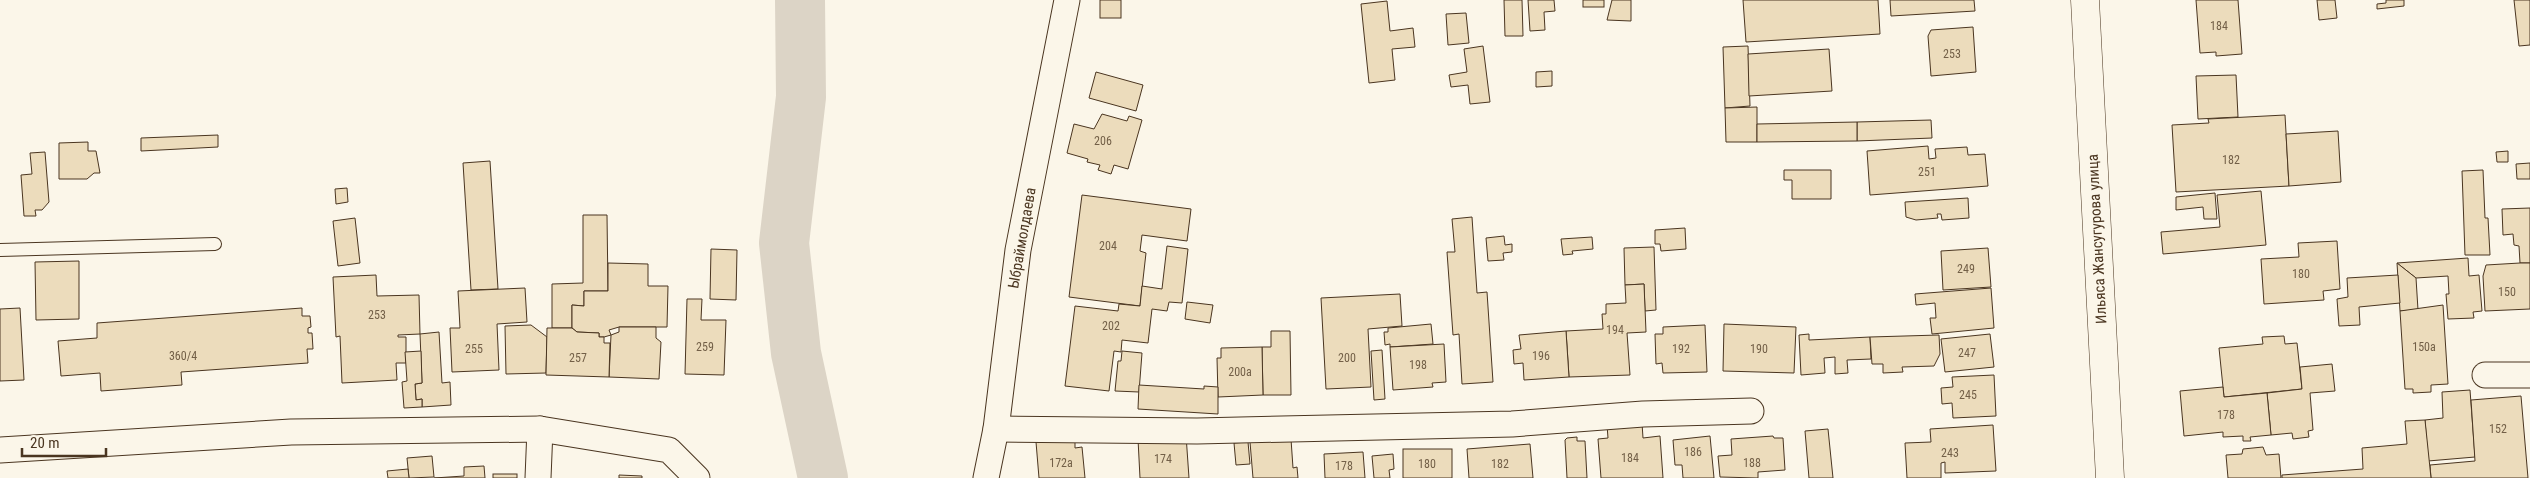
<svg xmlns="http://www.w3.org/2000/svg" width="2530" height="478" viewBox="0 0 2530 478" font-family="'Roboto Condensed',sans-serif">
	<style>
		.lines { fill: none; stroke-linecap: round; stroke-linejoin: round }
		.river { stroke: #dcd4c6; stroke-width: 50 }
		.building { fill: #ecdcbc; stroke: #4a3520 }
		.service-casing { stroke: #4a3520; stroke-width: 14 }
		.minor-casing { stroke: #4a3520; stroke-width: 27 }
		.tertiary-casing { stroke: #4a3520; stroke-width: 29 }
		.service { stroke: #fbf6e9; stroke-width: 12 }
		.minor { stroke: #fbf6e9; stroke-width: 25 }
		.tertiary { stroke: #fbf6e9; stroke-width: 28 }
		.labels { text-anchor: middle; stroke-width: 4; stroke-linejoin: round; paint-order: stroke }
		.number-label { font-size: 12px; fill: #725f47 }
		.street-label { font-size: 15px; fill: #4a3520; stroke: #fbf6e9 }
	</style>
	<rect width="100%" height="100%" fill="#fbf6e9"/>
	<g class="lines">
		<polyline class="river" points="800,0 801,97 784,243 796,353 823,478"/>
	</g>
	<g class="building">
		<rect x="1100" y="0" width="21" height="18"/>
		<polygon points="1504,0 1522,0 1523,36 1505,36"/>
		<polygon points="1528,0 1554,0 1555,11 1544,12 1545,30 1530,31"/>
		<rect x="1583" y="0" width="21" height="7"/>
		<polygon points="1612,0 1631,0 1631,21 1607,20"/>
		<polygon points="1743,0 1878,0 1880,34 1746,42"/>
		<polygon points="1890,0 1974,0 1975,11 1891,16"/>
		<polygon points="2196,0 2238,0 2242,54 2216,56 2216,52 2200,53"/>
		<polygon points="2317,0 2335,0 2337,18 2319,20"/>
		<polygon points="2386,0 2404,0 2404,6 2377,9 2377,4 2386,3"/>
		<polygon points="2514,0 2530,0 2530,45 2519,46"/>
		<polygon points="1387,1 1390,31 1413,28 1415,47 1392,49 1395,80 1369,83 1361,4"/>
		<polygon points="1466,13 1469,43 1448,45 1446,14"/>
		<polygon points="1973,27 1976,72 1931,76 1928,36 1931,30"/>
		<polygon points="1483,46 1490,102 1470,104 1468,85 1451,87 1449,75 1467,72 1464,49"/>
		<polygon points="1748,46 1750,106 1725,108 1723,47"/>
		<polygon points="1829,49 1832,91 1749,96 1748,54"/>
		<polygon points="1552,71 1552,86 1536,87 1536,72"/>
		<polygon points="1096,72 1143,85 1136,111 1089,98"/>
		<polygon points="2236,75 2238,117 2198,119 2196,76"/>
		<polygon points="1757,107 1757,142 1726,142 1725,108"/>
		<polygon points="1102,114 1127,121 1129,116 1142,120 1128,169 1114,165 1111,174 1098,170 1100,165 1087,162 1088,159 1067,153 1074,124 1094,129"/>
		<polygon points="2285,115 2289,186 2176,192 2172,125 2209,123 2208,119"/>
		<polygon points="1931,120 1932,138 1857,141 1857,122"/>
		<polygon points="1857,122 1857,141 1757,142 1757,124"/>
		<polygon points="2338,131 2341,182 2289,186 2286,134"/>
		<polygon points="218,135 218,147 141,151 141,138"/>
		<polygon points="88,142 88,151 96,151 100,173 94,173 87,179 59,179 59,143"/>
		<polygon points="1928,146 1929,159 1936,158 1935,149 1967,147 1968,155 1985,154 1988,186 1870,195 1867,151"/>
		<polygon points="2508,151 2508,162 2497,162 2496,152"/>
		<polygon points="45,152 49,202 42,210 35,210 36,216 24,216 21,175 32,174 30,153"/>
		<polygon points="490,161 498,289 471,290 463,163"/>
		<polygon points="2530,163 2530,179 2517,179 2516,164"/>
		<polygon points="1784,170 1831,170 1831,199 1792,199 1792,180 1784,180"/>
		<polygon points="2483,170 2485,218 2488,218 2490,255 2465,255 2462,171"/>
		<polygon points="347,188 348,202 336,204 335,189"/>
		<polygon points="2261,191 2266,245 2163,254 2161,232 2220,227 2217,195"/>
		<polygon points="2215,193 2217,219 2204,219 2203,207 2176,210 2176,197"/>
		<polygon points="1082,195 1191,209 1187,241 1142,235 1140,251 1146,253 1140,306 1069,297"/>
		<polygon points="1968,198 1969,218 1942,220 1941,214 1937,214 1938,218 1916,220 1906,217 1905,202"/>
		<polygon points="2530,208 2530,263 2520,263 2519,246 2514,245 2513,234 2503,235 2502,209"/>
		<polygon points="583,215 607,215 608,291 584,291 584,306 572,305 572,328 552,328 552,284 583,283"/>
		<polygon points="1472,217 1477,293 1487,292 1493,382 1462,384 1459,334 1453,335 1447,252 1455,252 1452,219"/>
		<polygon points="355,218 360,263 338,266 333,221"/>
		<polygon points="1685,228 1686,249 1661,251 1660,244 1655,244 1655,230"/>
		<polygon points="1504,236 1505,245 1512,244 1512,252 1503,253 1504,260 1488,261 1486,238"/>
		<polygon points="1592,237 1593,249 1572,251 1573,254 1563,255 1561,239"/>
		<polygon points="2337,241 2340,289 2323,291 2324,300 2264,304 2261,259 2299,257 2298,243"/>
		<polygon points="1167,246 1188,249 1182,303 1169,302 1167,311 1152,309 1148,343 1122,340 1121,352 1114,351 1109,391 1065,386 1075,306 1118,311 1119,304 1140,306 1142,286 1162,289"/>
		<polygon points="1654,247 1656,310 1645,311 1644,284 1625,285 1624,248"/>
		<polygon points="1988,248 1991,287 1943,290 1941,251"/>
		<polygon points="711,249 737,250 736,300 710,299"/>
		<polygon points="2468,258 2469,276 2479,275 2482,311 2473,312 2474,318 2448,319 2446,294 2449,294 2448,276 2416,278 2397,263"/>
		<polygon points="79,261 79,319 36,320 35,262"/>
		<polygon points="608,263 648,264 648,286 668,286 667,327 619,327 609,330 611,335 604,337 599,337 599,333 577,332 572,328 572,305 584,306 584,291 608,291"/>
		<polygon points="2397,263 2416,278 2418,310 2400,311"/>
		<polygon points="2520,263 2530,263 2530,309 2485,311 2483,276 2486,265"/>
		<polygon points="376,275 377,296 419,295 420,334 398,335 398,337 406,337 406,363 396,363 397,380 342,383 340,336 336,337 333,277"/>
		<polygon points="2398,275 2400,303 2359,307 2360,325 2339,326 2337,299 2348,297 2347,278"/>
		<polygon points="1644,284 1646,332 1627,333 1630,375 1569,377 1566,331 1603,329 1602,314 1606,314 1606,304 1626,303 1625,285"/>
		<polygon points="525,288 527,322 497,324 499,370 452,372 450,328 460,328 458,291"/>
		<polygon points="1991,288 1994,328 1932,334 1930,318 1936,318 1935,303 1916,305 1915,294"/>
		<polygon points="1400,294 1402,326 1368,329 1371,387 1326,389 1321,298"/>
		<polygon points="687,299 702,299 701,320 726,320 724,375 685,374"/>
		<polygon points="1187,302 1213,305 1210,323 1185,319"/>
		<polygon points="2443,305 2448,384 2431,385 2431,392 2413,393 2413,389 2405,389 2400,311"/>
		<polygon points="20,308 24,380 0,381 0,309"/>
		<polygon points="302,308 302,316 310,316 311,327 308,328 308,333 312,333 313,349 307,349 308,363 181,372 182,385 101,391 100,373 61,376 58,341 97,338 97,323"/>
		<polygon points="1431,324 1433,344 1390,347 1390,344 1385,345 1384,332 1388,332 1388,328"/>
		<polygon points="1724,324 1796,327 1794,373 1723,371"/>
		<polygon points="531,325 547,337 546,373 506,374 505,326"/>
		<polygon points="1705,325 1707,372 1663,373 1662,363 1656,364 1655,334 1663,334 1663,327"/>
		<polygon points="619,327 656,327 656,338 661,342 659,379 609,377 611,335 619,332"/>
		<polygon points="547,328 572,328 577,332 599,333 599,337 604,337 604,343 610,343 609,377 546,375"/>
		<polygon points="1271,331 1290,331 1291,395 1263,395 1262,347 1271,347"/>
		<polygon points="1566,331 1569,377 1524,380 1523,363 1514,364 1513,350 1521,349 1519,335"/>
		<polygon points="439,332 442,383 450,382 451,405 422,407 422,399 416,400 415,384 422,383 420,334"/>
		<polygon points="1809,334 1809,340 1870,337 1871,359 1847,360 1848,373 1835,374 1835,357 1824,358 1825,373 1801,375 1799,335"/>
		<polygon points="1990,334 1994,367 1945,372 1941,339"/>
		<polygon points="1939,335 1940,354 1934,366 1902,367 1903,372 1883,373 1883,364 1872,364 1870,337"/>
		<polygon points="2284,336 2285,344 2297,343 2302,389 2224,397 2219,348 2263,344 2262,337"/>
		<polygon points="1444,344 1446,382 1432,383 1433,387 1393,390 1390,347"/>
		<polygon points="1262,347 1263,395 1218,397 1217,358 1221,358 1221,348"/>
		<polygon points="1382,350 1385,399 1374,400 1371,351"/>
		<polygon points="421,351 422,383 415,384 416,400 422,399 422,407 404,408 402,382 407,381 405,352"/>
		<polygon points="1122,351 1142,353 1139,392 1115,391 1118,361 1121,361"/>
		<polygon points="2332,364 2335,391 2310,393 2313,430 2308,431 2309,437 2293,439 2292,433 2271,435 2267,393 2302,389 2300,367"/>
		<polygon points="1994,375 1996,416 1953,418 1952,403 1942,404 1941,388 1953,387 1952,377"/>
		<polygon points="1139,385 1204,389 1204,386 1218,387 1218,414 1138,409"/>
		<polygon points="2223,387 2224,397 2267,393 2271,435 2250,437 2251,441 2243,441 2243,436 2223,437 2223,432 2184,436 2180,391"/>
		<polygon points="2470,390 2475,457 2428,461 2425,420 2443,418 2442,392"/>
		<polygon points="2521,396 2528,478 2431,478 2430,465 2475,461 2471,400"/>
		<polygon points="2425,420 2431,478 2282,478 2282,475 2363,469 2362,448 2407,444 2405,421"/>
		<polygon points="1642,423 1643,438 1660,436 1663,478 1601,478 1598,439 1608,438 1607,425"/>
		<polygon points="1993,425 1996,471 1945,473 1945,462 1941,463 1941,478 1907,478 1905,443 1931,442 1930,429"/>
		<polygon points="1828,429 1833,478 1809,478 1805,431"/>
		<polygon points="1186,435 1189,478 1140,478 1138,439"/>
		<polygon points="1710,436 1714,478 1683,478 1682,465 1675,465 1673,440"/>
		<polygon points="1773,436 1774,438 1783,438 1785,470 1758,472 1758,478 1720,477 1718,456 1732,455 1731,439"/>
		<polygon points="1577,437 1577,441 1585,441 1587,478 1567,478 1565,440 1567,438"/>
		<polygon points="1075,439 1075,448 1082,447 1085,478 1039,478 1036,442"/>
		<polygon points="1291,439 1293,468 1297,467 1298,478 1253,478 1250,442"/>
		<polygon points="1248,442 1250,464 1236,465 1234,443"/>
		<polygon points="1530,444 1533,478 1469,478 1467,449"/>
		<polygon points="2263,447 2266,455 2279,454 2281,478 2228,478 2226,455 2242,454 2243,449"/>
		<rect x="1403" y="449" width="49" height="29"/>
		<polygon points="1363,452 1365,478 1325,478 1324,454"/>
		<polygon points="1393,454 1394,469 1389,470 1390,478 1374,478 1372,456"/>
		<polygon points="432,456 434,477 409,478 407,458"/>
		<polygon points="484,466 485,478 434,478 464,476 464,467"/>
		<polygon points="408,469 409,478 388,478 387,471"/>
		<rect x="493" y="474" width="24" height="4"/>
		<polygon points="619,475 642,476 642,478 619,478"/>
	</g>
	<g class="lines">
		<g class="service-casing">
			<polyline id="service" points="0,250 215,244"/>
		</g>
		<g class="minor-casing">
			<g id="minor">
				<polyline points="2485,375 2530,375"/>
				<polyline points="540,429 669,450 697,478"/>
				<polyline points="996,429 1197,431 1512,424 1643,414 1751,411"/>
				<polyline points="0,450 291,432 540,429 538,478"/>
				<polyline points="986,478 996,429 1018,250 1067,0"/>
			</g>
		</g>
		<g class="tertiary-casing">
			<polyline id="tertiary" points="2085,0 2110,478"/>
		</g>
		<use href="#service" class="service"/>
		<use href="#minor" class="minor"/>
		<use href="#tertiary" class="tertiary"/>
	</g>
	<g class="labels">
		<g class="number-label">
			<text x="2219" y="30">184</text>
			<text x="1952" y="58">253</text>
			<text x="1103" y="145">206</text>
			<text x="2231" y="164">182</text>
			<text x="1927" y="176">251</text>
			<text x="1108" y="250">204</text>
			<text x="1966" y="273">249</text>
			<text x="2301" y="278">180</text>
			<text x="2507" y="296">150</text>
			<text x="377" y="319">253</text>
			<text x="1111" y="330">202</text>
			<text x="1615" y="334">194</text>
			<text x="705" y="351">259</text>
			<text x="2424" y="351">150а</text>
			<text x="474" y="353">255</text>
			<text x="1681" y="353">192</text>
			<text x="1759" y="353">190</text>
			<text x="1967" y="357">247</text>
			<text x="183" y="360">360/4</text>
			<text x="1541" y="360">196</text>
			<text x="578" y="362">257</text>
			<text x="1347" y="362">200</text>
			<text x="1418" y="369">198</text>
			<text x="1240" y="376">200а</text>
			<text x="1968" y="399">245</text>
			<text x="2226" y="419">178</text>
			<text x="2498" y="433">152</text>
			<text x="1693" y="456">186</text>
			<text x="1950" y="457">243</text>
			<text x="1630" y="462">184</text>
			<text x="1163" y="463">174</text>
			<text x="1061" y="467">172а</text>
			<text x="1752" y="467">188</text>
			<text x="1427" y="468">180</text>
			<text x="1500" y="468">182</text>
			<text x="1344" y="470">178</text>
		</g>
		<g class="street-label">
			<text transform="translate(1022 238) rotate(-80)" y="5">Ыбраймолдаева</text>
			<text transform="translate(2097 239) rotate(-93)" y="5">Ильяса Жансугурова улица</text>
		</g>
	</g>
	<path d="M22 448v8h84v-8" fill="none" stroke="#4a3520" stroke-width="2.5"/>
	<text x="30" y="448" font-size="15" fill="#4a3520" stroke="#fbf6e9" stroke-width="4" paint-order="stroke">20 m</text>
</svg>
